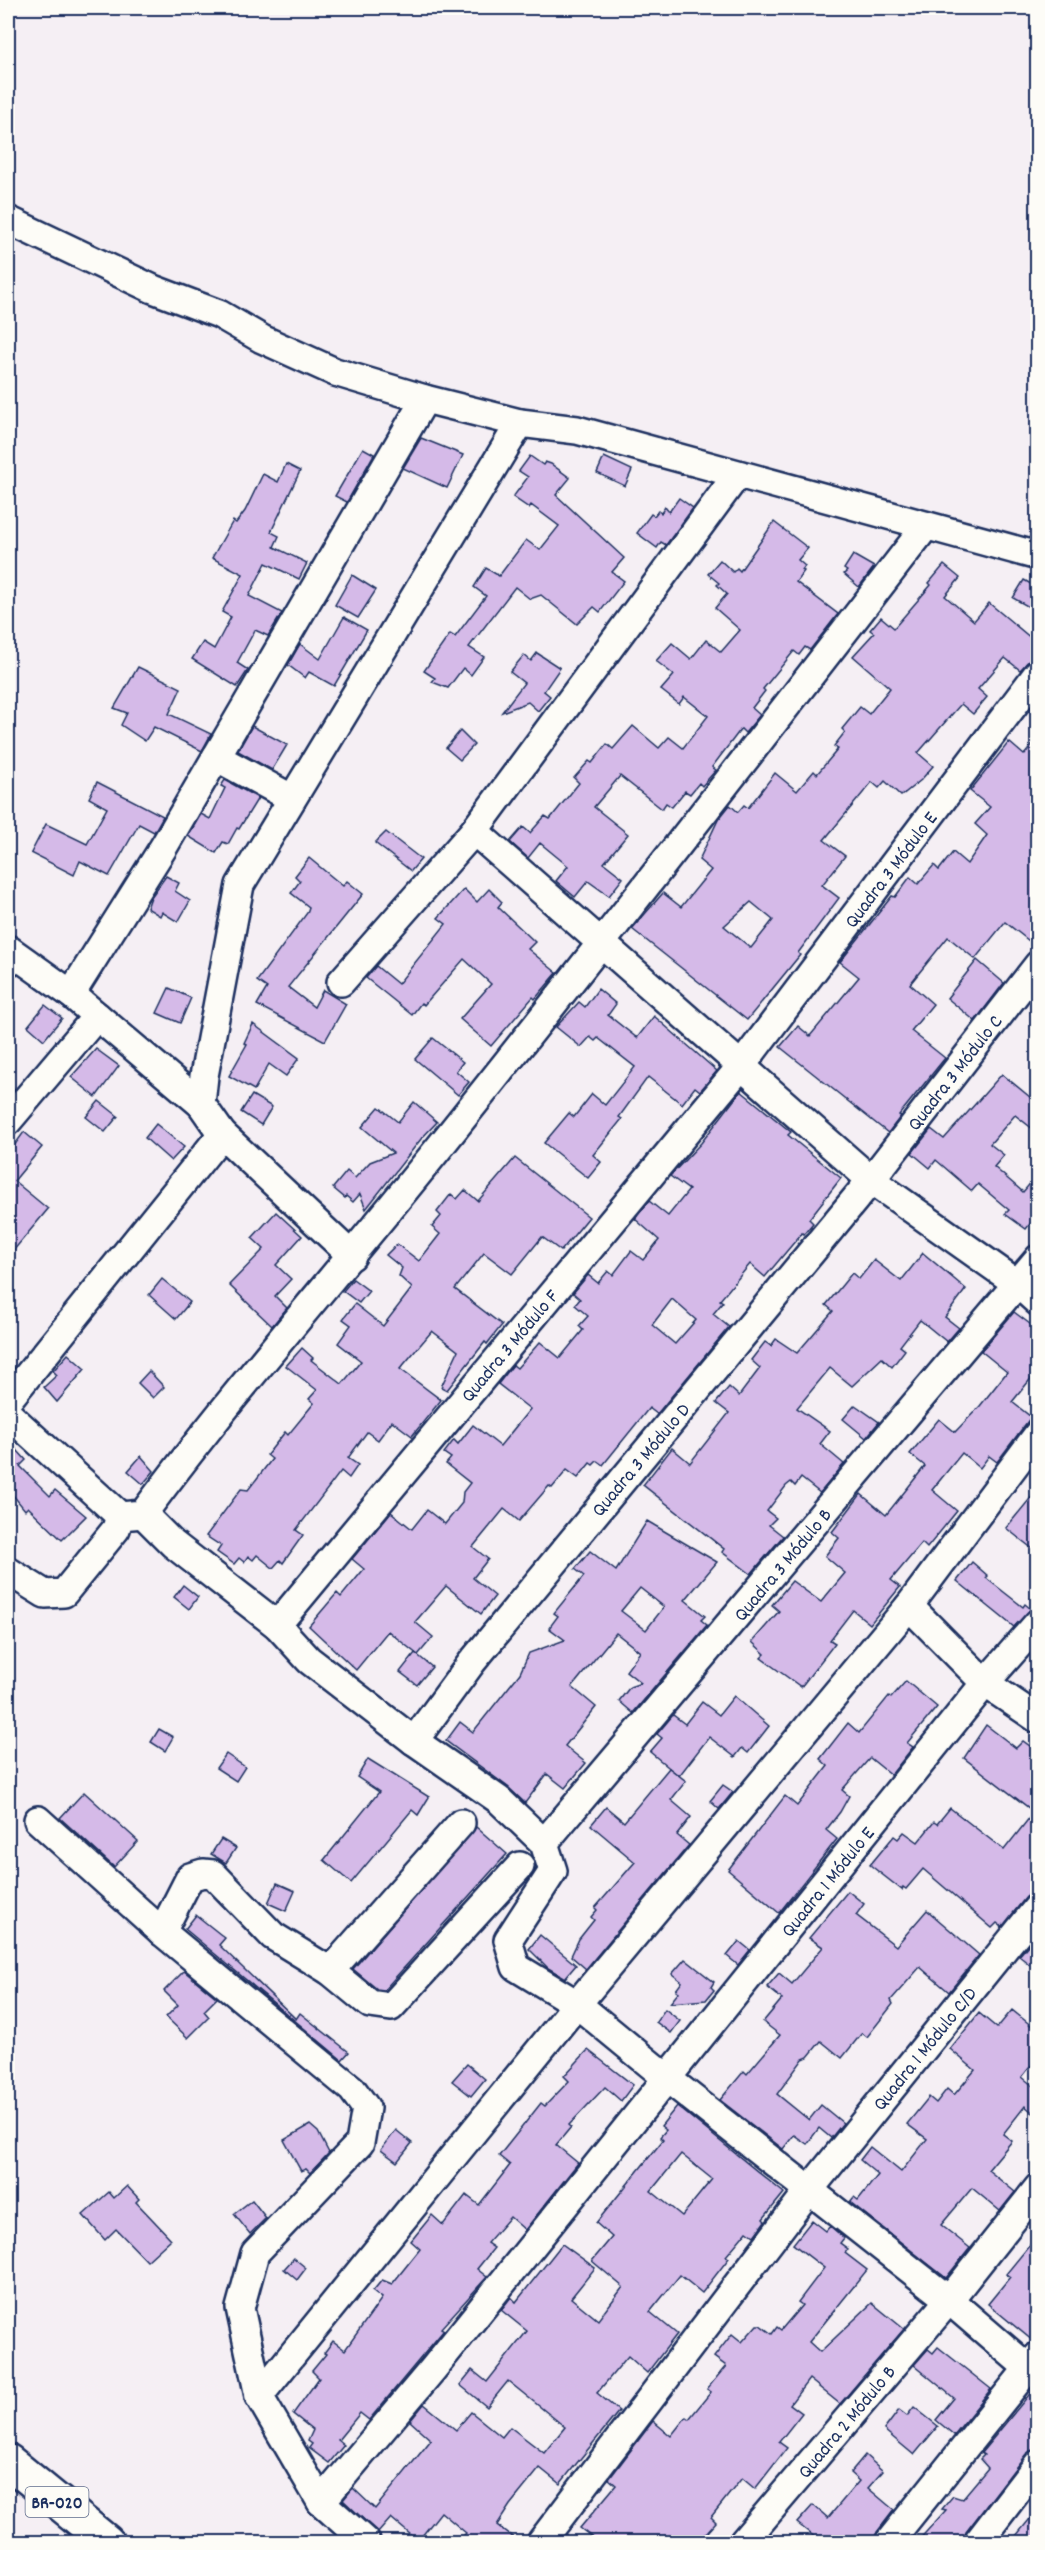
<svg xmlns="http://www.w3.org/2000/svg" width="1045" height="2550" viewBox="0 0 1045 2550" font-family="Dekko,sans-serif">
	<style>
		.building { fill: #d5bae8; stroke: #1b2f5e; stroke-width: 1.5; fill-rule: evenodd }
		.lines { fill: none; stroke-linecap: round; stroke-linejoin: round }
		.minor-casing { stroke: #1b2f5e; stroke-width: 32 }
		.highway-casing { stroke: #1b2f5e; stroke-width: 38 }
		.minor { stroke: #fdfcf7; stroke-width: 27 }
		.highway { stroke: #fdfcf7; stroke-width: 33 }
		.labels { text-anchor: middle; stroke-width: 5; stroke-linejoin: round; paint-order: stroke }
		.shield { fill: #fdfcf7; stroke: #5f6c8c; stroke-width: 1.5 }
		.shield-label { font-size: 18px; font-weight: bold; fill: #1b2f5e }
		.street-label { font-size: 20px; fill: #1b2f5e; stroke: #fdfcf7 }
	</style>
	<rect width="100%" height="100%" fill="#f5eff4"/>
	<filter id="ink" filterUnits="userSpaceOnUse"><feTurbulence type="fractalNoise" baseFrequency=".0167" numOctaves="2"/><feDisplacementMap in="SourceGraphic" scale="12" xChannelSelector="R" yChannelSelector="G"/><feConvolveMatrix kernelMatrix="1 2 1 2 8 2 1 2 1" color-interpolation-filters="sRGB"/></filter>
	<g filter="url(#ink)">
		<g class="building">
			<polygon points="421,438 463,455 447,488 403,468"/>
			<polygon points="363,448 374,454 347,502 335,496"/>
			<polygon points="530,456 543,465 545,462 551,464 570,478 556,495 624,558 612,572 624,581 600,612 594,607 577,624 541,595 530,599 515,587 469,647 484,657 471,675 463,668 448,688 432,682 435,678 424,671 450,634 455,637 486,596 474,587 486,568 499,576 526,540 540,550 559,526 531,505 529,508 513,497 528,477 519,471"/>
			<polygon points="604,457 632,470 625,486 597,473"/>
			<polygon points="286,464 300,471 271,532 279,536 274,547 307,563 299,579 266,563 249,596 282,613 268,636 255,630 237,663 248,670 237,687 192,659 203,642 214,649 231,617 222,612 243,574 212,558 233,521 236,523 245,511 263,474 278,482"/>
			<polygon points="679,498 693,508 666,545 661,542 657,548 637,533 651,514 654,516 658,511 661,513 665,507 669,512"/>
			<polygon points="774,522 808,548 798,560 805,566 802,570 804,571 796,582 838,614 810,650 805,647 799,655 794,651 763,689 765,691 752,708 760,715 745,733 741,729 712,767 716,770 702,786 699,783 690,794 685,791 672,807 666,803 662,809 620,776 594,807 628,834 604,863 623,878 609,896 588,881 575,897 556,881 568,866 540,843 528,858 510,842 523,827 530,833 545,816 550,819 579,783 574,778 589,761 592,763 607,744 613,749 633,726 659,748 669,737 683,748 708,716 684,697 679,704 661,690 674,675 656,661 672,643 691,659 706,640 721,652 740,630 715,608 727,594 717,585 719,583 708,574 720,560 733,572 737,568 740,571"/>
			<polygon points="853,555 874,567 859,587 844,574 847,571 844,569"/>
			<path d="M944,565L960,578L945,596L974,621L989,603L1038,644V658L1031,659L1020,670L1005,658L978,689L987,697L973,714L961,704L918,753L933,766L921,780L901,796L885,781L879,788L872,782L824,840L845,856L822,885L839,898L798,953L800,955L747,1020L632,929L663,893L681,907L711,870L699,860L718,820L730,805L738,812L744,805L748,808L775,773L797,791L814,771L817,774L838,749L834,746L845,732L842,729L860,707L869,714L890,688L853,656L874,633L870,630L881,617L894,628L931,585L929,583ZM751,902L773,920L751,948L724,926Z"/>
			<polygon points="352,575 376,590 358,618 335,605"/>
			<polygon points="1024,580 1038,588 1038,612 1013,598"/>
			<polygon points="344,617 367,630 334,686 309,672 305,678 288,665 300,644 320,659"/>
			<polygon points="537,653 560,668 544,691 550,696 538,711 528,702 502,712 524,683 510,672 524,655 531,661"/>
			<polygon points="138,667 181,688 169,714 211,734 202,751 154,727 145,741 121,725 127,713 114,708"/>
			<polygon points="252,726 287,745 272,770 238,751"/>
			<polygon points="460,731 474,745 460,760 446,748"/>
			<polygon points="1038,738 1038,948 1005,922 975,959 948,937 910,984 933,1004 911,1031 945,1058 899,1115 901,1116 888,1133 780,1047 798,1026 810,1036 859,977 840,962 892,896 895,897 910,877 918,884 934,865 939,870 953,852 967,864 987,835 975,824 990,807 970,791 1009,742 1024,755"/>
			<polygon points="225,780 258,798 239,829 237,828 228,844 223,842 216,853 188,836 201,814 210,819 225,788 221,786"/>
			<polygon points="97,782 163,816 154,832 139,824 109,876 80,861 74,875 31,853 46,824 87,844 107,808 89,798"/>
			<polygon points="386,832 421,859 411,871 375,843"/>
			<polygon points="309,858 343,886 347,881 363,894 288,987 314,1007 323,990 346,1004 325,1041 257,1005 267,988 257,981 307,913 309,907 291,893 300,881 295,876"/>
			<polygon points="166,876 179,883 175,891 190,901 178,922 162,912 160,916 147,908 151,897"/>
			<polygon points="464,889 477,902 489,889 502,902 498,907 535,942 528,949 557,973 535,999 533,997 491,1046 460,1019 491,984 464,959 424,1005 421,1003 412,1015 366,978 376,966 398,984 446,924 438,918"/>
			<polygon points="977,960 1004,983 975,1021 947,998"/>
			<polygon points="169,988 191,998 180,1023 157,1013"/>
			<polygon points="598,989 616,1004 608,1015 637,1038 654,1016 717,1071 700,1091 695,1087 682,1104 648,1077 619,1117 622,1119 593,1155 601,1162 588,1178 544,1143 569,1113 574,1117 592,1094 605,1105 635,1067 598,1038 595,1041 590,1037 581,1047 556,1027 579,1002 585,1007"/>
			<polygon points="45,1005 62,1018 44,1040 28,1026"/>
			<polygon points="253,1024 299,1058 286,1076 269,1064 254,1090 229,1076 247,1044 244,1043"/>
			<polygon points="433,1038 463,1062 456,1071 469,1082 458,1095 415,1059"/>
			<polygon points="96,1049 119,1066 96,1097 71,1077"/>
			<polygon points="1002,1074 1036,1102 1033,1106 1038,1110 1038,1133 1015,1115 990,1144 1004,1155 994,1167 1023,1192 1038,1174 1038,1214 1026,1229 1005,1214 1009,1210 978,1184 972,1191 936,1160 930,1168 912,1153 931,1129 944,1139"/>
			<path d="M741,1091L791,1132L788,1135L841,1178L809,1219L813,1223L804,1234L802,1233L765,1277L750,1264L720,1300L723,1302L713,1314L729,1327L657,1414L649,1408L603,1465L597,1461L593,1465L590,1463L578,1478L567,1470L552,1488L549,1486L519,1521L504,1509L473,1547L488,1559L473,1578L495,1596L481,1614L446,1586L415,1622L433,1637L418,1655L388,1631L356,1670L309,1626L337,1593L341,1597L364,1569L352,1559L391,1512L412,1529L427,1510L445,1524L462,1503L463,1492L470,1483L446,1464L451,1458L444,1453L454,1440L458,1444L473,1425L500,1446L530,1409L498,1384L513,1365L517,1368L540,1342L560,1358L583,1330L579,1326L588,1316L575,1305L580,1299L573,1293L588,1275L598,1283L608,1271L613,1275L631,1251L643,1260L659,1240L635,1219L649,1201L668,1216L689,1190L670,1176L701,1143ZM672,1299L696,1320L675,1344L652,1325Z"/>
			<polygon points="252,1095 272,1107 261,1125 241,1112"/>
			<polygon points="99,1101 118,1116 105,1132 86,1117"/>
			<polygon points="414,1102 437,1122 421,1139 366,1209 360,1194 353,1202 346,1196 345,1198 333,1188 347,1171 355,1178 370,1162 393,1153 362,1127 379,1107 398,1122"/>
			<polygon points="156,1124 184,1147 171,1161 145,1138"/>
			<polygon points="24,1132 42,1147 14,1181 48,1209 8,1257 8,1154"/>
			<polygon points="515,1158 589,1217 561,1251 542,1237 512,1274 484,1253 455,1289 502,1325 487,1344 485,1342 447,1390 441,1387 458,1351 432,1331 400,1369 441,1400 412,1436 392,1421 378,1440 367,1432 348,1458 358,1465 349,1478 341,1471 296,1530 303,1535 283,1563 280,1560 273,1568 257,1555 253,1560 248,1556 244,1562 239,1558 234,1564 217,1552 221,1546 206,1536 241,1489 248,1490 272,1459 267,1455 285,1432 288,1435 314,1403 309,1399 317,1390 286,1366 302,1348 313,1358 311,1360 342,1384 361,1361 338,1343 351,1325 343,1319 355,1304 383,1326 412,1288 399,1276 402,1268 386,1255 397,1244 419,1261 440,1234 432,1227 441,1216 437,1212 451,1194 457,1199 465,1190 478,1201"/>
			<polygon points="276,1212 302,1236 276,1265 291,1279 275,1296 287,1308 272,1326 229,1285 264,1249 252,1238"/>
			<polygon points="923,1253 966,1289 945,1317 959,1328 947,1342 920,1320 900,1346 905,1350 892,1367 882,1358 852,1386 830,1368 797,1408 830,1431 820,1444 844,1464 820,1493 801,1478 795,1486 791,1482 786,1486 767,1511 776,1518 769,1525 783,1536 751,1574 722,1552 724,1549 643,1485 672,1448 690,1463 729,1413 716,1403 729,1387 739,1396 760,1368 751,1360 765,1342 771,1346 776,1339 797,1353 833,1311 826,1305 852,1273 859,1279 874,1260 901,1281"/>
			<polygon points="162,1279 190,1302 176,1319 149,1295"/>
			<polygon points="353,1279 369,1291 359,1303 343,1291"/>
			<polygon points="1014,1312 1038,1330 1038,1370 1012,1402 1031,1417 997,1462 989,1456 980,1468 962,1453 932,1490 957,1511 927,1548 922,1543 891,1580 900,1587 870,1624 853,1610 830,1640 835,1643 801,1687 761,1658 765,1654 752,1642 779,1611 772,1605 792,1581 821,1602 845,1573 825,1556 839,1538 832,1532 861,1494 886,1515 925,1466 910,1454 939,1419 955,1432 980,1406 1007,1372 981,1351"/>
			<polygon points="68,1354 85,1369 57,1402 44,1387 57,1375 53,1371"/>
			<polygon points="149,1371 164,1387 153,1398 138,1383"/>
			<polygon points="855,1405 879,1422 866,1438 843,1419"/>
			<polygon points="8,1440 26,1460 20,1466 50,1496 55,1490 86,1516 62,1540 28,1507 25,1510 8,1489"/>
			<polygon points="141,1456 154,1471 143,1484 128,1471"/>
			<polygon points="1038,1489 1038,1553 1006,1528"/>
			<path d="M647,1521L717,1562L685,1600L705,1616L701,1620L707,1625L633,1713L619,1701L630,1687L641,1683L626,1671L640,1652L616,1633L572,1687L596,1707L565,1746L586,1763L565,1788L547,1774L525,1803L508,1787L446,1741L460,1722L473,1732L520,1673L529,1653L565,1640L549,1628L558,1616L554,1613L584,1576L575,1569L590,1551L616,1571ZM640,1588L664,1607L646,1630L621,1611Z"/>
			<polygon points="972,1562 988,1576 986,1578 1023,1607 1025,1604 1031,1609 1014,1627 957,1581"/>
			<polygon points="183,1585 198,1597 189,1609 174,1597"/>
			<polygon points="415,1653 432,1667 417,1685 400,1672"/>
			<polygon points="906,1681 937,1707 907,1743 913,1747 891,1775 870,1758 842,1790 849,1796 840,1812 826,1830 837,1839 779,1913 728,1870 785,1796 797,1806 828,1766 820,1759 848,1723 859,1733 889,1696 891,1698"/>
			<polygon points="734,1696 769,1726 748,1753 742,1748 735,1757 709,1737 679,1776 650,1752 662,1738 657,1734 673,1715 685,1724 702,1702 719,1715"/>
			<polygon points="986,1725 1016,1748 1023,1741 1038,1752 1038,1892 1026,1897 1002,1927 997,1923 992,1928 923,1869 906,1889 903,1887 902,1890 870,1865 894,1836 898,1839 904,1832 918,1842 934,1822 937,1824 950,1808 1004,1850 1034,1812 964,1758"/>
			<polygon points="159,1729 173,1737 165,1751 151,1742"/>
			<polygon points="226,1754 245,1767 236,1781 216,1768"/>
			<polygon points="368,1759 429,1797 418,1815 412,1810 351,1883 324,1860 379,1792 357,1777"/>
			<polygon points="669,1768 686,1781 671,1800 691,1817 677,1835 689,1845 586,1969 571,1956 579,1939 594,1920 591,1917 597,1910 595,1908 635,1862 591,1825 606,1807 624,1822"/>
			<polygon points="723,1785 733,1792 719,1809 710,1801"/>
			<polygon points="84,1792 138,1841 114,1867 60,1818"/>
			<polygon points="476,1827 507,1854 384,1990 377,1989 353,1969"/>
			<polygon points="221,1839 236,1848 226,1863 211,1854"/>
			<polygon points="277,1883 295,1891 286,1911 268,1903"/>
			<polygon points="848,1891 864,1904 856,1915 896,1946 927,1910 979,1955 949,1992 920,1967 891,2000 893,2004 867,2037 862,2033 842,2058 821,2041 808,2057 803,2059 777,2094 809,2120 821,2105 843,2123 831,2138 819,2128 807,2144 794,2135 783,2149 720,2100 744,2071 747,2074 780,2035 763,2022 782,1999 767,1987 779,1973 792,1984 823,1947 809,1938"/>
			<polygon points="196,1915 225,1938 219,1945 296,2019 300,2013 349,2052 342,2060 185,1929"/>
			<polygon points="1038,1933 1038,1971 1019,1956"/>
			<polygon points="540,1935 576,1965 565,1978 548,1968 529,1949"/>
			<polygon points="739,1941 750,1950 738,1965 727,1956"/>
			<polygon points="685,1959 714,1982 711,1987 714,1990 706,2000 670,2003 679,1992 676,1990 682,1982 672,1974"/>
			<polygon points="184,1971 217,1998 204,2011 209,2017 188,2038 166,2017 178,2005 164,1991"/>
			<polygon points="665,2009 680,2021 671,2033 656,2022"/>
			<polygon points="1012,2010 1038,2031 1038,2057 1022,2077 1038,2090 1038,2117 1025,2106 1003,2134 1012,2141 988,2170 1015,2192 1000,2211 972,2188 941,2225 970,2248 946,2278 850,2202 854,2197 858,2200 878,2175 860,2160 870,2147 901,2172 927,2139 907,2124 929,2097 936,2103 947,2089 954,2095 975,2070 950,2049 979,2013 997,2028"/>
			<polygon points="588,2050 633,2085 621,2101 605,2087 569,2125 571,2127 556,2145 578,2163 525,2230 510,2217 487,2243 494,2248 477,2269 487,2277 441,2328 444,2330 369,2420 360,2413 338,2440 344,2445 329,2463 309,2448 312,2444 308,2441 313,2430 293,2414 319,2378 312,2371 326,2354 324,2353 333,2341 345,2350 382,2298 373,2291 382,2280 392,2284 420,2249 411,2241 432,2215 443,2225 466,2195 479,2205 510,2165 499,2156 541,2103 545,2106 569,2081 564,2076"/>
			<polygon points="467,2064 485,2079 471,2096 452,2081"/>
			<path d="M677,2106L784,2193L763,2219L765,2221L754,2236L747,2231L726,2256L729,2258L702,2293L680,2275L650,2312L677,2334L647,2373L628,2356L597,2393L619,2411L560,2484L540,2468L510,2505L497,2525L519,2542H458L466,2533L441,2512L418,2541L391,2518L378,2533L343,2500L353,2488L375,2509L431,2440L410,2421L424,2404L456,2430L471,2412L502,2437L510,2427L544,2453L565,2427L508,2381L487,2407L460,2385L472,2370L487,2382L527,2331L501,2310L511,2297L516,2302L562,2244L595,2268L571,2298L598,2320L623,2287L592,2261L612,2237L596,2223L663,2140L660,2137L666,2130L661,2126ZM681,2154L712,2179L682,2216L651,2191Z"/>
			<polygon points="310,2125 318,2132 329,2153 310,2173 306,2169 301,2171 284,2140"/>
			<polygon points="396,2130 412,2143 397,2162 381,2150"/>
			<polygon points="127,2186 139,2199 136,2202 171,2239 147,2261 116,2229 105,2240 83,2215 109,2192 114,2198"/>
			<polygon points="252,2200 266,2218 250,2234 234,2214"/>
			<polygon points="812,2220 826,2231 830,2226 844,2238 840,2243 848,2249 845,2253 867,2270 809,2342 820,2352 872,2303 904,2329 840,2404 809,2379 790,2404 802,2413 779,2442 787,2448 755,2489 742,2478 711,2517 716,2522 698,2542 598,2542 580,2528 616,2485 609,2479 653,2421 671,2436 686,2417 689,2419 711,2392 707,2389 726,2366 714,2357 732,2334 742,2342 757,2325 760,2325 772,2334 777,2327 781,2330 802,2305 798,2302 824,2268 793,2244"/>
			<polygon points="1038,2235 1038,2341 1033,2341 988,2304 1010,2277 1006,2274"/>
			<polygon points="294,2258 306,2268 297,2280 284,2269"/>
			<polygon points="938,2347 991,2389 954,2435 936,2420 954,2398 914,2365 928,2349 933,2353"/>
			<polygon points="1038,2384 1038,2449 1026,2454 966,2532 963,2542 917,2542 946,2510 942,2509 953,2496 962,2499 988,2468 980,2459 984,2455 981,2453"/>
			<polygon points="914,2407 938,2426 914,2455 884,2430 899,2410 907,2416"/>
			<polygon points="865,2455 883,2471 868,2488 894,2510 877,2532 874,2542 821,2542 797,2523 813,2505 828,2518 859,2481 850,2473"/>
			<polygon points="1038,2509 1038,2542 1011,2542"/>
		</g>
		<g class="lines">
			<g class="minor-casing">
				<g id="minor">
					<polyline points="8,220 153,289 219,314 262,339 335,372 425,399 520,423 577,430 1038,556"/>
					<polyline points="216,757 291,798"/>
					<polyline points="474,831 871,1180 1018,1284 1038,1302"/>
					<polyline points="8,949 71,994 201,1104 222,1134 352,1256"/>
					<polyline points="341,982 474,831 737,475"/>
					<polyline points="71,994 163,848 425,399"/>
					<polyline points="201,1104 204,1076 240,885 520,423"/>
					<polyline points="8,1121 97,1016"/>
					<polyline points="8,1400 222,1134"/>
					<polyline points="8,1414 120,1516"/>
					<polyline points="143,1514 173,1544 277,1625 309,1660 414,1741 499,1800 544,1843 553,1871 508,1940 516,1967 577,2004 668,2079 949,2300 1028,2368"/>
					<path d="M8,1571L45,1594L64,1593L116,1529L120,1516L143,1514C237,1387 343,1268 442,1144C605,940 766,733 926,526"/>
					<polyline points="909,1606 985,1683 1038,1719"/>
					<polyline points="277,1625 742,1065 1038,673"/>
					<polyline points="414,1741 472,1662 871,1180 1038,965"/>
					<polyline points="38,1820 162,1932 352,2089 366,2108 360,2143 255,2253 240,2308 259,2396 321,2502 366,2542"/>
					<polyline points="544,1843 1038,1259"/>
					<polyline points="162,1932 190,1877 203,1873 213,1874 273,1936 330,1971 370,2004 391,2007 520,1866"/>
					<polyline points="330,1971 461,1823"/>
					<polyline points="259,2396 577,2004 909,1606 1038,1434"/>
					<polyline points="321,2502 433,2369 985,1683 1038,1623"/>
					<polyline points="541,2542 810,2189 1038,1907"/>
					<polyline points="743,2542 949,2300 1038,2188"/>
					<polyline points="889,2542 1038,2356"/>
					<polyline points="978,2542 1038,2464"/>
				</g>
			</g>
			<g class="highway-casing">
				<polyline id="highway" points="8,2461 107,2542"/>
			</g>
			<use href="#minor" class="minor"/>
			<use href="#highway" class="highway"/>
		</g>
	</g>
	<g class="labels">
		<rect class="shield" x="25.5" y="2487" width="63" height="30" rx="4.5"/>
		<g class="shield-label">
			<text x="57" y="2508">BR-020</text>
		</g>
		<g class="street-label">
			<text transform="translate(890 869) rotate(-53)" y="7">Quadra 3 Módulo E</text>
			<text transform="translate(954 1072) rotate(-52)" y="7">Quadra 3 Módulo C</text>
			<text transform="translate(509 1345) rotate(-50)" y="7">Quadra 3 Módulo F</text>
			<text transform="translate(640 1459) rotate(-50)" y="7">Quadra 3 Módulo D</text>
			<text transform="translate(782 1564) rotate(-50)" y="7">Quadra 3 Módulo B</text>
			<text transform="translate(827 1881) rotate(-51)" y="7">Quadra 1 Módulo E</text>
			<text transform="translate(924 2048) rotate(-51)" y="7">Quadra 1 Módulo C/D</text>
			<text transform="translate(846 2421) rotate(-50)" y="7">Quadra 2 Módulo B</text>
		</g>
	</g>
	<rect width="1045" height="2550" fill="none" stroke="#fdfcf7" stroke-width="30"/>
	<rect x="15" y="15" width="1015" height="2520" fill="none" stroke="#1b2f5e" stroke-width="2" filter="url(#ink)"/>
</svg>
